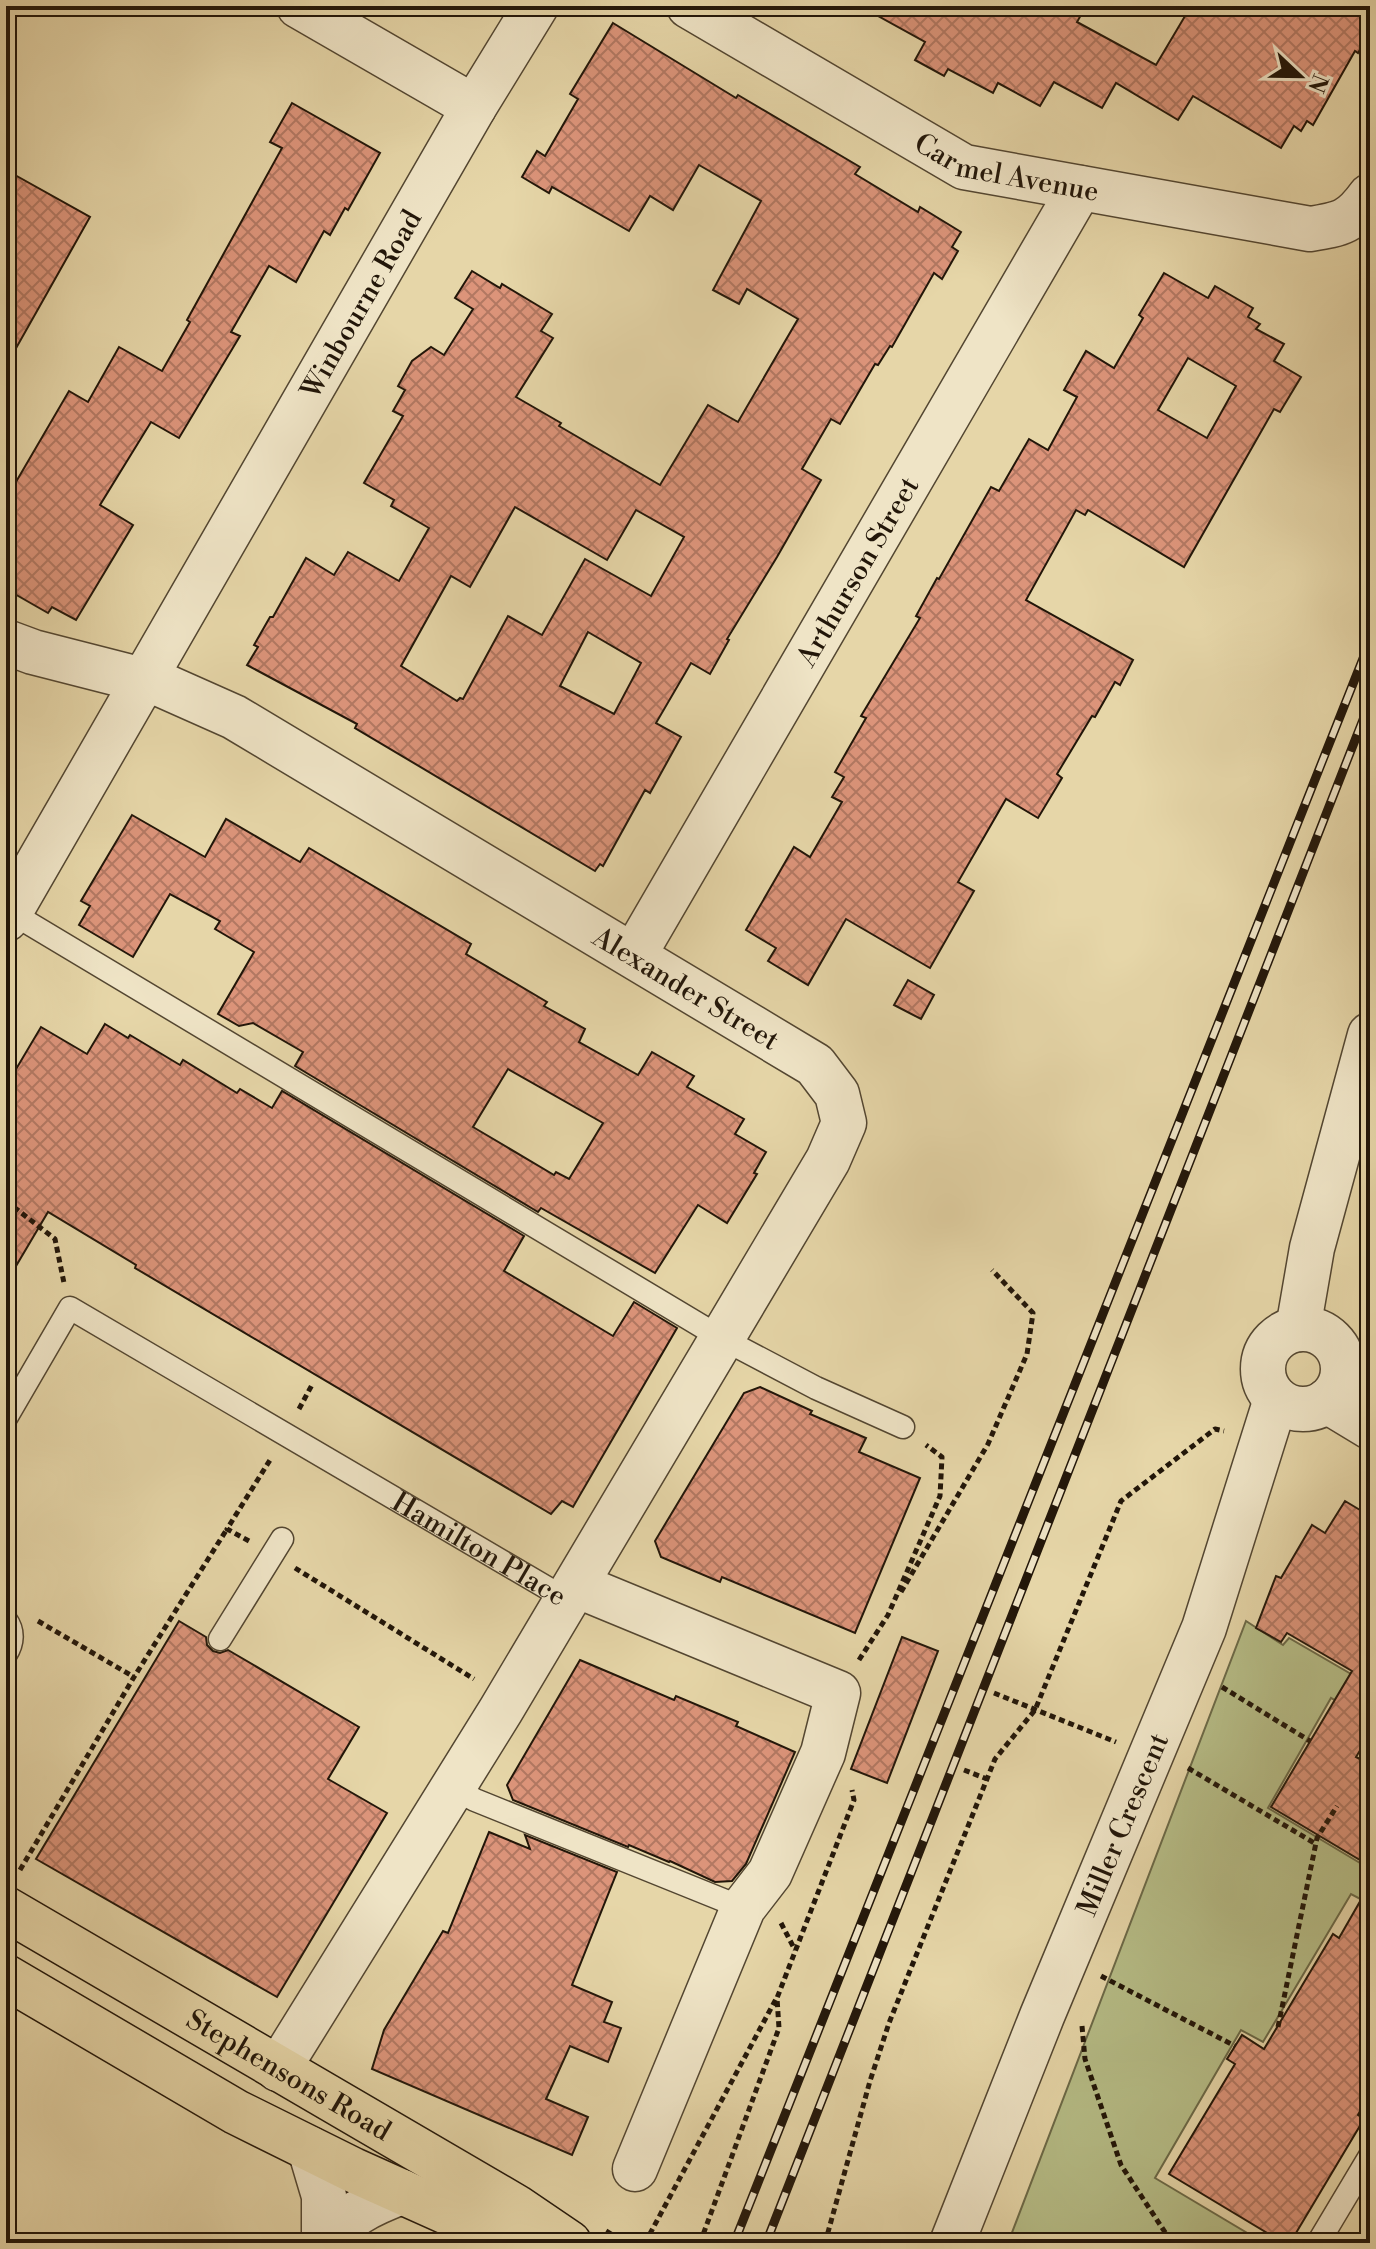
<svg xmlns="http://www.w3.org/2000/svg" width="1376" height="2249" viewBox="0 0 1376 2249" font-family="'Libre Bodoni',serif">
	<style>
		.green { fill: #b6bd87; stroke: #6c6a48; stroke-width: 2 }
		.building { fill: url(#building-cross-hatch); stroke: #221609; stroke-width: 2; fill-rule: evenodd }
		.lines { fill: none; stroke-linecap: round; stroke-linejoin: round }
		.lane-casing { stroke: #534631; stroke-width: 25 }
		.street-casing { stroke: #534631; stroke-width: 47 }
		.primary-casing { stroke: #221609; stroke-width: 47 }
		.path { stroke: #221609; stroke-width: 5; stroke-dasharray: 6 4; stroke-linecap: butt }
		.lane { stroke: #efe4c6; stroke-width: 22 }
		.street { stroke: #efe4c6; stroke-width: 44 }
		.primary { stroke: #e6d6a8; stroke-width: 44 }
		.rail-casing { stroke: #221609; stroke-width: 9 }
		.rail { stroke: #efe4c6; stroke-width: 6; stroke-dasharray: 18; stroke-linecap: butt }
		.labels { text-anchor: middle; stroke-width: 8; stroke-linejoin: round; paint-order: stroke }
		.street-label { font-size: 28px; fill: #221609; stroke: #efe4c6 }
	</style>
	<defs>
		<pattern id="building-cross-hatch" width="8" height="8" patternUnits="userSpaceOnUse" patternTransform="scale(2)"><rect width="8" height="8" fill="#dc947a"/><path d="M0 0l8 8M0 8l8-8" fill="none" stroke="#b27862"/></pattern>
	</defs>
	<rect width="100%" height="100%" fill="#e6d6a8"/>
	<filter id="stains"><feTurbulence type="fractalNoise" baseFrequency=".0025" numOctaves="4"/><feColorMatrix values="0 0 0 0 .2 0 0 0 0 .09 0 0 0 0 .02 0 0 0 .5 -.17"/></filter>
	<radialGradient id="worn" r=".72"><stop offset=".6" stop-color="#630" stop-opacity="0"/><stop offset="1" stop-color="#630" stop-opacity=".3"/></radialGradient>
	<polygon class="green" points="1246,1621 1283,1645 1289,1638 1370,1685 1370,1721 1331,1698 1268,1808 1370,1869 1370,1904 1351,1894 1263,2042 1241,2030 1155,2178 1264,2243 1008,2243"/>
	<g class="building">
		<polygon points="860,6 1086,6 1077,22 1156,65 1191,6 1359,6 1370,13 1370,33 1358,53 1355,51 1313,125 1307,121 1301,131 1294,126 1281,148 1193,96 1178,120 1116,83 1102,108 1054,82 1040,106 998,83 993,93 948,69 944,76 915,60 925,42"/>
		<path d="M613,23L736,98L738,95L860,167L855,174L918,212L920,207L961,232L952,247L958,251L942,279L934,273L892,347L890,346L878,365L875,364L840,424L831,419L802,469L821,480L777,557L727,639L729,640L710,674L691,663L656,723L681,737L650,793L645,790L603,866L600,864L595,871L355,728L357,724L247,665L258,647L254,645L270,617H273L306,558L334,575L348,552L399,581L429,528L391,506L394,500L364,483L403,416L393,411L405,390L398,386L412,361L431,347L444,355L473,309L455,298L472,271L500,288L502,284L552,314L541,331L553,338L516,397L561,423L559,426L660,485L708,405L738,422L798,319L747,289L739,304L713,290L761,201L699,165L673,210L650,196L629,231L552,187L549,193L522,177L537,151L545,156L578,99L570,94ZM515,507L607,560L636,510L684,537L651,596L585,559L542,635L508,616L463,699L460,698L457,701L401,666L451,576L470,587ZM588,632L641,663L614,714L560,686Z"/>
		<polygon points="292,103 380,153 348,210 345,208 330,235 324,231 296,282 269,266 231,332 240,336 179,438 151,422 100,505 133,525 76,620 52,607 48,613 6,589 6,499 69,391 88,402 119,347 162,371 190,322 187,320 282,148 270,142"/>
		<polygon points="6,170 90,217 6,366"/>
		<path d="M1164,273L1208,298L1215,286L1253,308L1248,317L1260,324L1256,329L1284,344L1274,361L1301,377L1280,412L1274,409L1184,567L1088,510L1085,515L1076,510L1026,600L1133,660L1120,685L1115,682L1095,717L1092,716L1057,774L1062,778L1038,818L1006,799L958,882L974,891L930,968L846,919L808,985L768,961L776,948L746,930L794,847L810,857L842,802L832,797L844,777L835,772L866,718L861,716L920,618L916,616L937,578L939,579L991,487L999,491L1029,439L1048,450L1077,397L1064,390L1086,351L1114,368L1143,318L1139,315ZM1188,358L1236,386L1207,438L1158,410Z"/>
		<path d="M132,815L205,857L226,819L300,862L309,848L471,944L466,954L547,1002L544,1006L585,1029L579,1042L638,1075L652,1052L694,1076L687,1087L744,1119L735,1134L766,1152L754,1173L757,1174L727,1223L698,1205L655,1273L541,1208L538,1212L295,1066L303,1052L253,1023L239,1026L218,1014L254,952L215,929L220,921L170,894L133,957L79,925L90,906L81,901ZM508,1069L603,1123L569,1179L556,1172L554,1175L473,1127Z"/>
		<polygon points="908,980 934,995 921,1019 894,1005"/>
		<polygon points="105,1024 128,1038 130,1035 180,1065 183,1060 237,1093 240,1089 272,1108 282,1091 524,1236 504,1271 613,1336 634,1302 677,1328 573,1507 562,1501 551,1514 135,1268 136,1265 48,1212 6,1283 6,1086 41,1027 87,1054"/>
		<polygon points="760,1387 812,1411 810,1414 866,1438 859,1452 920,1478 855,1633 722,1577 720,1582 661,1557 655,1541 744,1393"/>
		<polygon points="1345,1501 1370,1516 1370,1734 1356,1757 1370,1764 1370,1866 1271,1807 1352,1671 1287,1633 1281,1642 1256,1628 1276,1576 1281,1578 1312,1525 1325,1533"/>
		<polygon points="179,1621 206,1637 207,1645 213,1651 220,1653 228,1650 359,1727 328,1779 387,1813 277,1997 36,1859"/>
		<polygon points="902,1637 938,1651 887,1783 851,1769"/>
		<polygon points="580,1660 674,1700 676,1696 738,1722 736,1726 795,1752 746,1864 732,1881 715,1882 670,1861 669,1862 629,1845 628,1847 513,1800 507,1785"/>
		<polygon points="489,1832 530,1849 525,1835 617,1872 572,1985 612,2002 604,2022 621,2028 608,2062 570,2046 546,2099 588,2117 572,2155 372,2069 384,2030 443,1931 448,1933"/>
		<polygon points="1370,1884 1370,2094 1358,2115 1364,2119 1290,2243 1284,2243 1169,2174 1235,2064 1227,2059 1242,2035 1264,2049 1333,1934 1339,1938"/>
	</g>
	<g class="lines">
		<g class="lane-casing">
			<g id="lane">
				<polyline points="10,912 723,1339 816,1388 903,1427"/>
				<path id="s1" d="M6,1418L70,1308L566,1599"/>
				<path d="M6,1620C14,1631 13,1643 6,1654"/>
				<polyline points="220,1639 282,1539"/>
				<polyline points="453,1788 475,1800 743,1908"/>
				<polyline points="1318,2243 1370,2156"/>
			</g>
		</g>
		<g class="street-casing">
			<g id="street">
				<polyline points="299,6 474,107"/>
				<path id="s2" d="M689,6L964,167L1310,229C1342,224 1351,222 1370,196"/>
				<path id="s3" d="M6,642L33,652L162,685L234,717L815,1065L837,1094L844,1123L828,1160L501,1710L278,2069"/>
				<path id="s4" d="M6,919L474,107L536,6"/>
				<path id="s5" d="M634,955L1080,188"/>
				<circle cx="1303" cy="1369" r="40"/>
				<polyline points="1298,1329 1312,1248 1370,1035"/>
				<polyline points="1327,1401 1370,1427"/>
				<polyline points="576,1585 838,1693 823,1753 770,1873 743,1908 635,2169"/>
				<polyline points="310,2149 324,2196 324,2242"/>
				<path d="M324,2243C345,2216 370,2204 402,2192"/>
				<path id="s6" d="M952,2243L1042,2016L1204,1628L1276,1399"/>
			</g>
		</g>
		<g class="primary-casing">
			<g id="primary">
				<path id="s7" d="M6,1909L516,2207L569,2243"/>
				<polyline points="6,1977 236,2112 353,2170 516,2243"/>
			</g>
		</g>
		<g class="path">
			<polyline points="6,1201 55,1239 64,1283"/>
			<polyline points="299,1409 313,1383"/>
			<polyline points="249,1541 227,1529 270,1460"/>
			<polyline points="295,1568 474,1679"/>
			<polyline points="901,1592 988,1444 1027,1354 1033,1313 992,1270"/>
			<polyline points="38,1621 134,1677"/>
			<polyline points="859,1660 888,1615 940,1496 942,1457 926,1445"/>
			<polyline points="1222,1687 1310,1741"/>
			<polyline points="994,1693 1116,1742"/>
			<polyline points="1188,1768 1316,1844"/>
			<polyline points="964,1770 987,1779"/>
			<polyline points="20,1870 134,1677 227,1529"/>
			<polyline points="781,1923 795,1950"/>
			<polyline points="1101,1976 1235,2046"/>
			<polyline points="1082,2026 1085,2059 1121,2165 1172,2243"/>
			<polyline points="1278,2027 1317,1838 1337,1806"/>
			<polyline points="606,2231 626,2243"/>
			<polyline points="645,2243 776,1999"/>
			<polyline points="700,2243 779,2028 777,1998 854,1800 852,1790"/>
			<polyline points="825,2243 870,2081 889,2023 995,1759 1035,1710 1121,1501 1215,1429 1224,1431"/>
		</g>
		<use href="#lane" class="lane"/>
		<use href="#street" class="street"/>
		<use href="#primary" class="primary"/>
		<g class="rail-casing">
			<g id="rail">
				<polyline points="734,2243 1370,641"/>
				<polyline points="766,2243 1370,702"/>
			</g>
		</g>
		<use href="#rail" class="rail"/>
	</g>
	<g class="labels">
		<g class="street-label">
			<text dy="10" stroke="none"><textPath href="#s2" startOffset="360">Carmel Avenue</textPath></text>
			<text dy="10" stroke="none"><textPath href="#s4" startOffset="710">Winbourne Road</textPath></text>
			<text dy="10" stroke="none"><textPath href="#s5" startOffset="444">Arthurson Street</textPath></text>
			<text dy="10" stroke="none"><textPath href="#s3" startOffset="768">Alexander Street</textPath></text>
			<text dy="10" stroke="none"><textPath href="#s1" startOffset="602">Hamilton Place</textPath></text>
			<text dy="10" stroke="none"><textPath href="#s6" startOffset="452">Miller Crescent</textPath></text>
			<text dy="10" stroke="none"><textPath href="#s7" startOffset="328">Stephensons Road</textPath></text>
		</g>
	</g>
	<rect width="1376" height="2249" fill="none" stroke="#e6d6a8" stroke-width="32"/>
	<rect x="8" y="8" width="1360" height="2233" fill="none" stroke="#221609" stroke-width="4"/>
	<rect x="16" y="16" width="1344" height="2217" fill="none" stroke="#221609" stroke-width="2"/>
	<g transform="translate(1300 76) rotate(112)" stroke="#efe4c6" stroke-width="6" paint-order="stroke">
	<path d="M0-6L14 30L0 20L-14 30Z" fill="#221609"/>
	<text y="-12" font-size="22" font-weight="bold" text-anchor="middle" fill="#221609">N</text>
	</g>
	<rect width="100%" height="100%" filter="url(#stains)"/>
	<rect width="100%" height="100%" fill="url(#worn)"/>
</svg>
